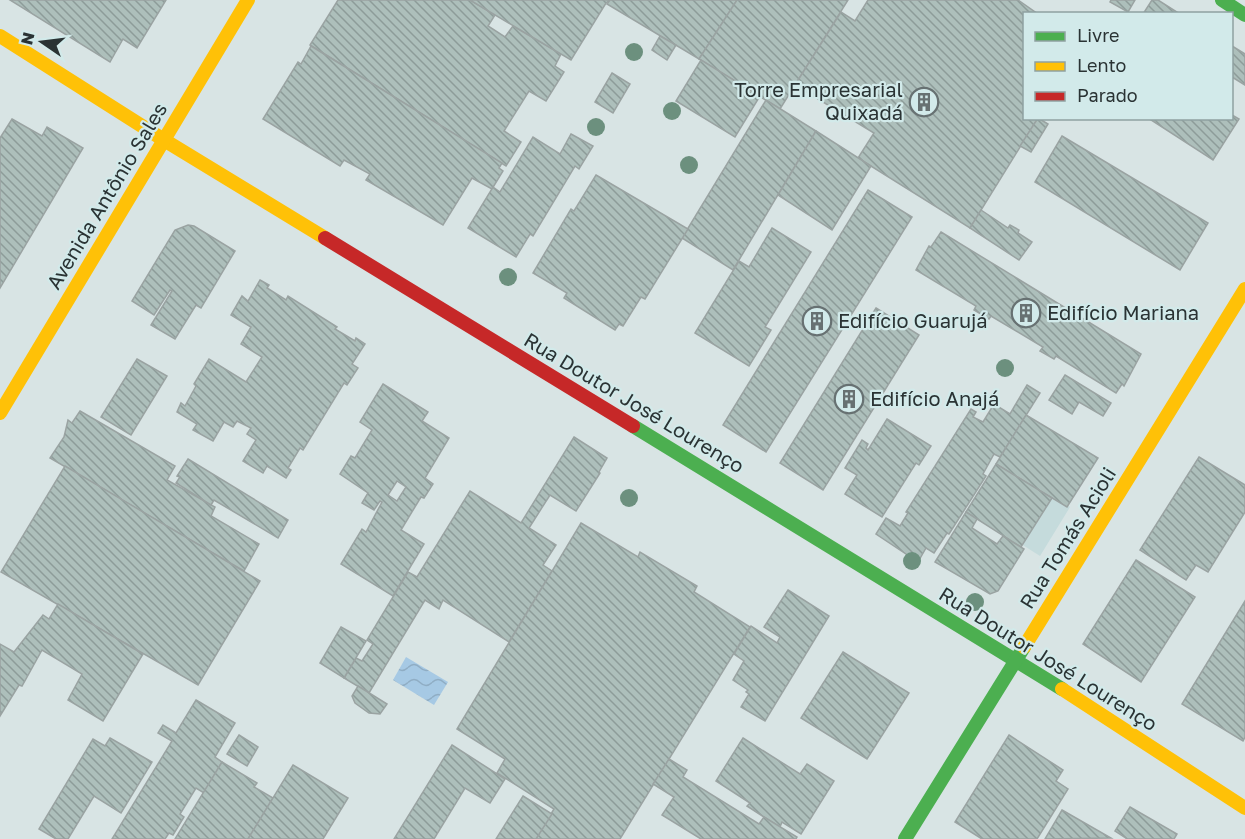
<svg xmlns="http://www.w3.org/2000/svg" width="1245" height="839" viewBox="0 0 1245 839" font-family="'Golos Text',sans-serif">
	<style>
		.built { fill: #c5dbdc }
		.water { fill: url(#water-waves) }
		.building { fill: url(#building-back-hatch); stroke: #9aa3a2; stroke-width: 1.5; fill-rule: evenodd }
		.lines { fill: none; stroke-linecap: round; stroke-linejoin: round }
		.fast { stroke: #4caf50; stroke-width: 14 }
		.slow { stroke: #ffc107; stroke-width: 14 }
		.jam { stroke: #c62828; stroke-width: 14 }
		.tree { fill: #6c907e }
		.labels { text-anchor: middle; stroke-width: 4.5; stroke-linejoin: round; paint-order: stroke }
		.poi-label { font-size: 20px; fill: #2a3334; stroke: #d2eaea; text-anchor: start }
		.street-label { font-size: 20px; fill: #2a3334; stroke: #d2eaea }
	</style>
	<defs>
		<pattern id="water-waves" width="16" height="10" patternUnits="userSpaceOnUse" patternTransform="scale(1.5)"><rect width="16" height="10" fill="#a6c9e4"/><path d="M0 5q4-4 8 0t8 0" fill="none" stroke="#8fadc4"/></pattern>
		<pattern id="building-back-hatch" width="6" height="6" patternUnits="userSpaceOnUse" patternTransform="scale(1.5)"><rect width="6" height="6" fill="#adbfbb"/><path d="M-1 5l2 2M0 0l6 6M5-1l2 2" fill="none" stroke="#8d9c99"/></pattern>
	</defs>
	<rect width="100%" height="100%" fill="#d8e4e4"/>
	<polygon class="built" points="1001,463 1070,507 1040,556 971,512"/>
	<polygon class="water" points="406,657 448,682 434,705 393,680"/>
	<g class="building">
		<polygon points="10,0 166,0 137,48 123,39 110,62"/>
		<polygon points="338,0 470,0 495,15 488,26 505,37 513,26 561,54 555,66 564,72 546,101 529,91 504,131 521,142 506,166 310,45"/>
		<polygon points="470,0 610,0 606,3 571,60"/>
		<polygon points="610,0 737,0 699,59 607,4"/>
		<polygon points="737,0 848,0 780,109 699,59"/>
		<polygon points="868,0 1018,0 1038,14 1024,14 1024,118 1038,118 970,228 858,158 874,133 795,85 841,12 855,21"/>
		<polygon points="1111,0 1135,0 1128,12 1110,2"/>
		<polygon points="1152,0 1158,0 1180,14 1143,14"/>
		<polygon points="660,36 676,45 667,60 652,50"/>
		<polygon points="311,46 502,163 499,168 503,171 492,189 472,178 443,225 366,180 370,174 344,160 340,166 263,119 298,62 301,64"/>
		<polygon points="1232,46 1245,54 1245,85 1232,77"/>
		<polygon points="701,60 760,96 735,137 676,101"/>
		<polygon points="612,73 630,84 613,113 595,102"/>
		<polygon points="766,100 816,131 733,270 682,238"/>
		<polygon points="1232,115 1239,119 1213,160 1148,118 1232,118"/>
		<polygon points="1038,118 1048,124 1031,152 1020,146"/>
		<polygon points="12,119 42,136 47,127 83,148 0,288 0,138"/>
		<polygon points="816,131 871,166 832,230 778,195"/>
		<polygon points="571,134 593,146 579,169 575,166 533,236 530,234 516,257 468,228 493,187 500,192 533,137 560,154"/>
		<polygon points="1062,136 1208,223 1180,270 1035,182"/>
		<polygon points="596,175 688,229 645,299 641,297 623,326 619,324 615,330 564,298 567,293 533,273 571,209 574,211"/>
		<polygon points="868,190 912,217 766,452 723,425"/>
		<polygon points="981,210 1008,228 1010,225 1019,230 1018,233 1032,242 1019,260 970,228"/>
		<polygon points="188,225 194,226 235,251 201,308 196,305 175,339 151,325 172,291 170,290 154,315 132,301 175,230"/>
		<polygon points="772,228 811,252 765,327 771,330 749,366 695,333 739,261 749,267"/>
		<polygon points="941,232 1141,354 1124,386 1122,384 1116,393 1056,356 1054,359 1040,351 1043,347 991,316 989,319 974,310 976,306 916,270 929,246 931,247"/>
		<polygon points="260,280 269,285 267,288 286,300 288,296 337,327 335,329 355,341 356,338 365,344 352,364 358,368 347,385 344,383 303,450 300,448 288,468 291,470 286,478 267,466 263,473 243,461 256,440 247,434 251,428 237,421 233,427 224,422 213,441 193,430 197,424 177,412 181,403 185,406 196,386 194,384 209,359 246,382 262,357 241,344 251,327 231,315 242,296 248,301"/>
		<polygon points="876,308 919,335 823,490 780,463"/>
		<polygon points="137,359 167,376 131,435 101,417"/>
		<polygon points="1065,375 1111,403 1103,416 1079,402 1072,414 1049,400"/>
		<path d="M383,384L428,412L422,421L449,438L425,478L433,484L424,498L421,497L401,530L424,544L393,596L341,564L362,529L366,532L382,502L380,501L374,510L362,503L368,493L340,474L351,456L355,458L372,430L360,422ZM397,481L406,487L397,501L388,495Z"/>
		<polygon points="1027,385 1040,393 1000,457 994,454 983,474 986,476 949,534 947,533 934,553 926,548 918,562 876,534 886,518 900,526 908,513 906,512 971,409 976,412 973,417 983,422 994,404 1010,414"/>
		<polygon points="80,411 175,466 167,480 215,507 211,516 259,544 244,571 50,458 64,437 68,420 72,423"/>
		<polygon points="1026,415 1098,458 1067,507 996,464"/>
		<polygon points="887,419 931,446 919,465 916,463 882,517 845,494 857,475 845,468 862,440 868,444 866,448 868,450"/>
		<polygon points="574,437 607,458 599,472 600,473 576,511 550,495 529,528 556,545 543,565 552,571 509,642 443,600 439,609 425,600 369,693 344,678 356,658 362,661 373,644 367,640 408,572 417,577 470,491 521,523"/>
		<polygon points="1199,457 1245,485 1245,512 1208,572 1196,565 1186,580 1140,550"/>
		<polygon points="188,459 288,520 278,538 214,500 211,505 176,483 180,477 177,476"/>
		<polygon points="996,464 1052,498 1021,547 966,512"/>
		<polygon points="65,466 260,581 198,685 1,572"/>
		<polygon points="966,512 977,519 972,528 997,544 1003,536 1024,549 998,591 990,594 935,562"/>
		<polygon points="581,523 638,557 640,552 697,586 694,592 750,627 620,839 536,839 554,809 497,773 505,759 457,729"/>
		<polygon points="1136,560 1195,597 1141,682 1083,644"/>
		<polygon points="788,590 829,616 765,721 741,707 749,694 746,692 748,690 733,680 744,661 734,654 751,626 777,643 780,637 764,627"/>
		<polygon points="1245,601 1245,737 1243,741 1182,704"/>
		<polygon points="58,604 143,654 103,721 68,700 82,674 42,650 22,686 19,685 0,716 0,644 14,652 43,615 49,619"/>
		<polygon points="341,627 366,641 344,678 320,663"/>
		<polygon points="843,652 909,693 867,759 801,718"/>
		<polygon points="358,686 387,704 380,714 369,713 355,703 352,696"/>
		<polygon points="196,700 235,723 215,757 222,762 204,793 196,788 180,814 184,817 173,835 169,833 165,839 112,839 172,741 158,733 163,725 176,733"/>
		<polygon points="239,735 258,747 247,766 227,754"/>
		<polygon points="1009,735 1063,770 1056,781 1068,789 1037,839 982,839 955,822"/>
		<polygon points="110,738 152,762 121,813 94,796 68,839 56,839 39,829 93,739 105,746"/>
		<polygon points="743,738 800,774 807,764 834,781 801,834 782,822 780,827 764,817 747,806 750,803 716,781"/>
		<polygon points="452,745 505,779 490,803 465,788 434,839 394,839"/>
		<polygon points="669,759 687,770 683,777 759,824 764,817 797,837 796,839 701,839 662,815 674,797 653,784"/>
		<polygon points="222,762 257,783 254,787 273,798 248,839 175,839"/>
		<polygon points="293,765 348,798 323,839 248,839"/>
		<polygon points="523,796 552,814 536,839 496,839"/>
		<polygon points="1130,807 1177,834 1174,839 1126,839 1126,838 1115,831"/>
		<polygon points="1062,810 1111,838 1045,839"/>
	</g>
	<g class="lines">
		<g class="fast">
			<polyline points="1222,0 1245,15"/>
			<polyline points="633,426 1062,689"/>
			<polyline points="905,839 1024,647"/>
		</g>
		<g class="slow">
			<polyline points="0,36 164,140 325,238"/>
			<polyline points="0,413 248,0"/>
			<polyline points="1024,647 1245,289"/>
			<polyline points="1062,689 1245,808"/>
		</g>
		<polyline class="jam" points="325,238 633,426"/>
	</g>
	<g class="tree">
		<circle cx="634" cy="52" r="9"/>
		<circle cx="672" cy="111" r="9"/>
		<circle cx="596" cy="127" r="9"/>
		<circle cx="689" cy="165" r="9"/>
		<circle cx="508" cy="277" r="9"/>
		<circle cx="1005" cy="368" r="9"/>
		<circle cx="629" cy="498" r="9"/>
		<circle cx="912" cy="561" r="9"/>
		<circle cx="975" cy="602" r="9"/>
	</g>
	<defs>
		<g id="building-ring" transform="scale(1.5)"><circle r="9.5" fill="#d2eaea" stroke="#677172" stroke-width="1.5"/><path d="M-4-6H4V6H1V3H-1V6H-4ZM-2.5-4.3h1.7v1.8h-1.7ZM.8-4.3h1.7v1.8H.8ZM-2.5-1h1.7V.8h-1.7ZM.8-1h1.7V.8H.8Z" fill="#677172"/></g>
	</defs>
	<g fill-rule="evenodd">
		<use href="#building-ring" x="924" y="102"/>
		<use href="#building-ring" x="1026" y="313"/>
		<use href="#building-ring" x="817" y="321"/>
		<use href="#building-ring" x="849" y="399"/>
	</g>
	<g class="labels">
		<g class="poi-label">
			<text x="903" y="97" text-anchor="end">Torre Empresarial<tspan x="903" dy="23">Quixadá</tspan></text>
			<text x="1047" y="320">Edifício Mariana</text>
			<text x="838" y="328">Edifício Guarujá</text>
			<text x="870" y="406">Edifício Anajá</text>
		</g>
		<g class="street-label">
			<text transform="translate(107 196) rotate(-59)" y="7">Avenida Antônio Sales</text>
			<text transform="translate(634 403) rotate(31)" y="7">Rua Doutor José Lourenço</text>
			<text transform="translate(1068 538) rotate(-58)" y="7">Rua Tomás Acioli</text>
			<text transform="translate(1048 659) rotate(32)" y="7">Rua Doutor José Lourenço</text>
		</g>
	</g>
	<rect x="1023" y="12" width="210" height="108" fill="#d2eaea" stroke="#8fa1a1" stroke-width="1.5"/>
	<rect x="1035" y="32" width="30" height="9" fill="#4caf50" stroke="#8fa1a1" stroke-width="1.5"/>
	<text x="1077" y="42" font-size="18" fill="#2a3334">Livre</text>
	<rect x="1035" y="62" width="30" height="9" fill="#ffc107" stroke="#8fa1a1" stroke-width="1.5"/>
	<text x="1077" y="72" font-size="18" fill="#2a3334">Lento</text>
	<rect x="1035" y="92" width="30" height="9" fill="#c62828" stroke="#8fa1a1" stroke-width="1.5"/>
	<text x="1077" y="102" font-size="18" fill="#2a3334">Parado</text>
	<g transform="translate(42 42) rotate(284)" stroke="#d2eaea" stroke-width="4.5" paint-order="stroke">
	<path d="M0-4.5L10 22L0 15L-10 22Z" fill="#2a3334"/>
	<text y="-9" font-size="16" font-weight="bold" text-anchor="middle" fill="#2a3334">N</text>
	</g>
</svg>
